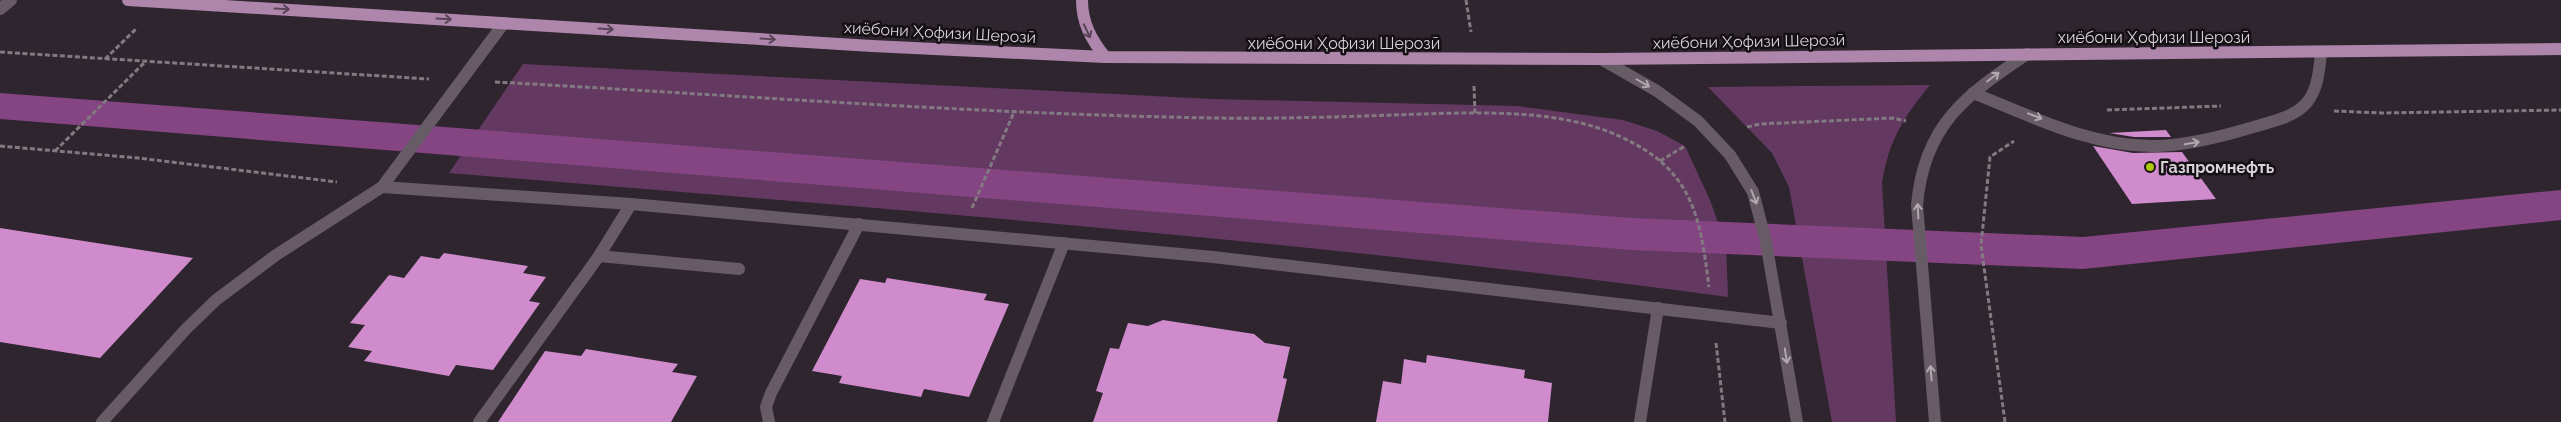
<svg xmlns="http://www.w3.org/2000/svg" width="2561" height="422" viewBox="0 0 2561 422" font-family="Raleway,sans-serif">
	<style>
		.green { fill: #633961 }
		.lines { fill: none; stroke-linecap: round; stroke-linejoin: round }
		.canal { fill: #844582; fill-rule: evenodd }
		.building { fill: #cf8bcc }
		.path { stroke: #827981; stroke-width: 3; stroke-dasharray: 5 2.5; stroke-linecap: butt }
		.minor { stroke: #675b66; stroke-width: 12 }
		.major { stroke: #ae86ac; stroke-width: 12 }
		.oneway { stroke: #594558 }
		.oneway2 { stroke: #b1a8b0 }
		.poi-dot { fill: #aec60c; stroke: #141014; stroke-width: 2 }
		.labels { text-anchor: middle; stroke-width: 5; stroke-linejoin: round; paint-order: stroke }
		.street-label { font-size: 16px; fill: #d9d2d8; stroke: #141014 }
		.poi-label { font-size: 16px; font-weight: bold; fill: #d9d2d8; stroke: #141014; text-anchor: start }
	</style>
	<rect width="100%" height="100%" fill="#2f252f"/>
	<g class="green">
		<path d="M523,64L1212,99L1517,106L1623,120L1657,131L1685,146L1710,200L1726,245L1728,297C1303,240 876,208 449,173Z"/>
		<path d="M1930,85C1903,118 1889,140 1882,183L1896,422H1832L1789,187L1772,153L1708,87Z"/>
	</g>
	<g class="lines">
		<polygon class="canal" points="0,93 1632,218 2083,237 2561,190 2561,220 2083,269 1632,250 0,119"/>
	</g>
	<g class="building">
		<polygon points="2166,130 2171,137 2134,137 2109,133"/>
		<polygon points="2093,146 2133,153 2182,152 2216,199 2132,204"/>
		<polygon points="0,228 193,258 100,358 0,342"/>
		<polygon points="444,253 528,266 523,273 546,277 529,301 540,303 493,370 456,365 449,376 364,361 372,351 348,347 365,325 350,323 389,275 404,278 421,256 439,259"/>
		<polygon points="887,278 987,294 984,300 1009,304 969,397 924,389 921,397 839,383 842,376 812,371 860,279 885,283"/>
		<polygon points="1163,320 1254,334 1265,343 1290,347 1283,378 1287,379 1277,422 1093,422 1103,393 1096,391 1110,348 1119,349 1128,323 1148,326"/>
		<polygon points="586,349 678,364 672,372 697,376 671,422 498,422 545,351 581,356"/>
		<polygon points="1427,355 1525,370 1524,378 1552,383 1548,422 1376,422 1383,381 1401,384 1404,359 1426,363"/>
	</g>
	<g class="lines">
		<g class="path">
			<polyline points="1466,0 1471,32"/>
			<polyline points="0,52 429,79"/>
			<polyline points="105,59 136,29"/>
			<path d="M495,82C735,95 975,114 1215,118C1274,119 1334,117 1393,115C1464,113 1556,106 1621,137C1693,170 1700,216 1709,287"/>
			<polyline points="1474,86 1475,113"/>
			<polyline points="2107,110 2221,106"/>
			<polyline points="2334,111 2382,113 2561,110"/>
			<polyline points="1747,127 1760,124 1893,118 1906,121"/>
			<polyline points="0,146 138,158 337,182"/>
			<polyline points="55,151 145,62"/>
			<polyline points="1660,161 1685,146"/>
			<polyline points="972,208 1015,110"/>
			<polyline points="1716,343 1725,422"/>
			<polyline points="2005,422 1981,245 1990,157 2014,141"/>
		</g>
		<g class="minor">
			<polyline points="0,9 11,0"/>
			<polyline points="1601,59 1657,91 1698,121 1730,155 1753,192 1766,242 1797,422"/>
			<path d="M1973,93C2031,116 2093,148 2157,146C2189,145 2220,137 2250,128C2302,114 2317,109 2321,52"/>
			<polyline points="382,187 631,204 1213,257 1781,323"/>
			<polyline points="599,256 739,269"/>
			<polyline points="102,422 186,329 216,300 276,255 382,187 504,23"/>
			<polyline points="479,422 599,256 631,204"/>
			<polyline points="769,422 766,407 771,393 859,224"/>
			<polyline points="993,422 1064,243"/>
			<polyline points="1640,422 1658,308"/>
			<path d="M1935,422L1917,205C1924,125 1965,96 2027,54"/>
		</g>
		<g class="major">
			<polyline points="128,0 872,46 1105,57 1601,59 2561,49"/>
			<path d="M1082,0C1082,23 1091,39 1105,57"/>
		</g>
	</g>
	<defs><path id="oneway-shaft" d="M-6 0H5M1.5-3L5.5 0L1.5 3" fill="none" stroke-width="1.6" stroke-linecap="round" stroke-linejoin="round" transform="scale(1.25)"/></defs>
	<g class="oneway">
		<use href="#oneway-shaft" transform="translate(282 9) rotate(3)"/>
		<use href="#oneway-shaft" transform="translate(444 19) rotate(3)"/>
		<use href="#oneway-shaft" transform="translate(606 29) rotate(4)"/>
		<use href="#oneway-shaft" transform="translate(1087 31) rotate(65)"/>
		<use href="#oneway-shaft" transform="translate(768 39) rotate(4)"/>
	</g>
	<g class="oneway2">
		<use href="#oneway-shaft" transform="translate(1993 77) rotate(-37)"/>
		<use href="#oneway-shaft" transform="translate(1643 83) rotate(30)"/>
		<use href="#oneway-shaft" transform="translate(2035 116) rotate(21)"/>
		<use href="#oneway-shaft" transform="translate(2192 143) rotate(-10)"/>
		<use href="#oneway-shaft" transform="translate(1754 197) rotate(69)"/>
		<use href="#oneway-shaft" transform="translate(1918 211) rotate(-93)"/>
		<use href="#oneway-shaft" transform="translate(1786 356) rotate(81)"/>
		<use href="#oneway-shaft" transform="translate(1931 373) rotate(-95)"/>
	</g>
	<circle class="poi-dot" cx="2150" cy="167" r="5"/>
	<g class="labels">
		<g class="street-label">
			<text transform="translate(940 32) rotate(3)" y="6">хиёбони Ҳофизи Шерозӣ</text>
			<text x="2154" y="43">хиёбони Ҳофизи Шерозӣ</text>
			<text transform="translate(1749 41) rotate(-1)" y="6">хиёбони Ҳофизи Шерозӣ</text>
			<text x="1344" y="49">хиёбони Ҳофизи Шерозӣ</text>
		</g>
		<g class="poi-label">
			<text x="2160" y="173">Газпромнефть</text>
		</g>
	</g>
</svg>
